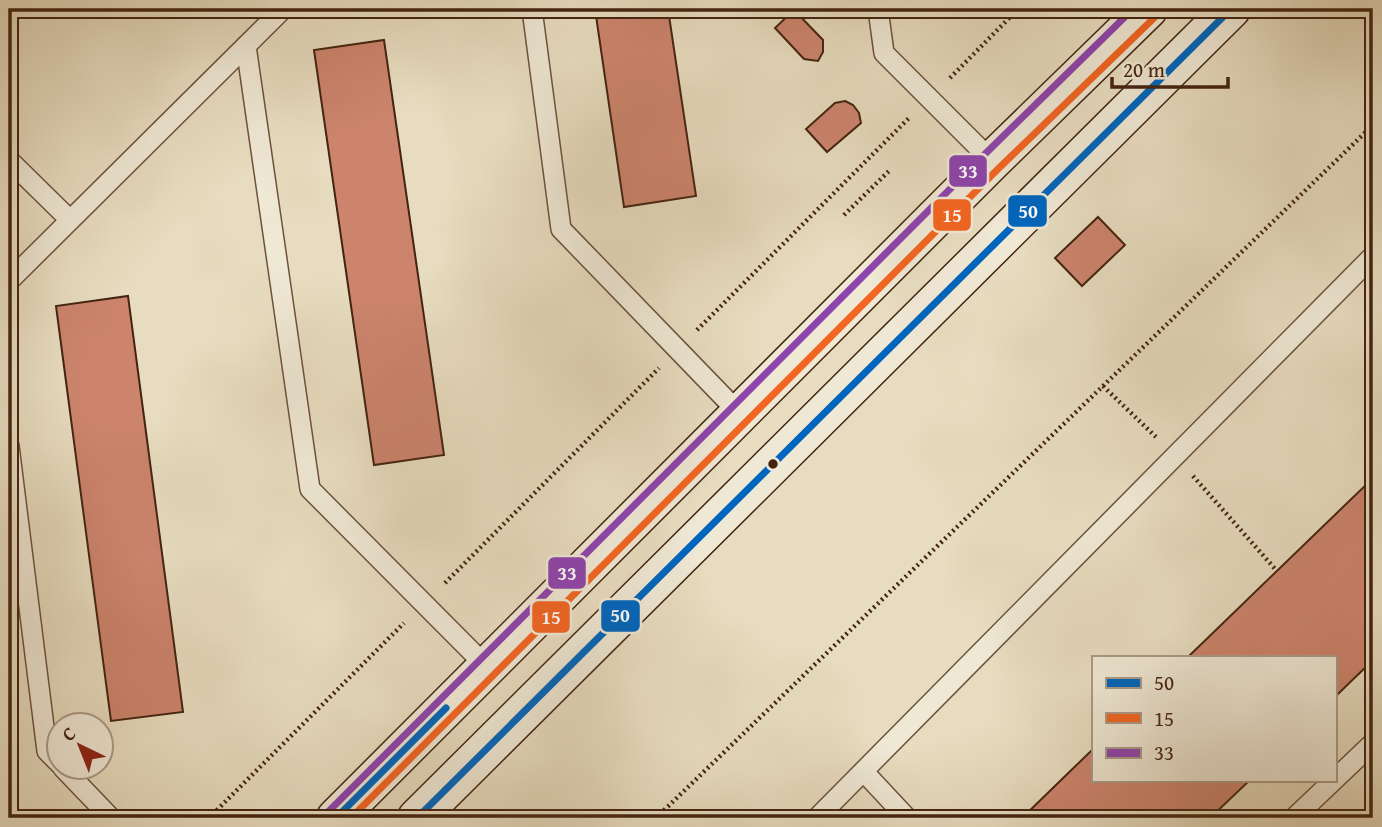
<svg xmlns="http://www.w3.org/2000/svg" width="1382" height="827" viewBox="0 0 1382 827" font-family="'Gentium Book Plus',serif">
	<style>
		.building { fill: #cc846d; stroke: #442411; stroke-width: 2 }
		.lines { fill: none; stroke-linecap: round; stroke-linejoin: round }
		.lane-casing { stroke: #6d523c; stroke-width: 22 }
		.secondary-casing { stroke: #442411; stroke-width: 41 }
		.path { stroke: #442411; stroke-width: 4.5; stroke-dasharray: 2 3.5; stroke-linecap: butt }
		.lane { stroke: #efe8d5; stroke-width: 19 }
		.secondary { stroke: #efe8d5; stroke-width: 38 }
		.bus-1-casing { stroke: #efe8d5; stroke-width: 12 }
		.bus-2-casing { stroke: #efe8d5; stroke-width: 12 }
		.bus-3-casing { stroke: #efe8d5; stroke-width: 12 }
		.bus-1 { stroke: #0065bd; stroke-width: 7 }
		.bus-2 { stroke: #f26522; stroke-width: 7 }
		.bus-3 { stroke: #8e44ad; stroke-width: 7 }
		.bus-dot { fill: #442411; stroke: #efe8d5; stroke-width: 2.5 }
		.line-badge { stroke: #efe8d5; stroke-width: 2.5 }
		.badge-label { font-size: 19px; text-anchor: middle; font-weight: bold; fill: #fff }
	</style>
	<rect width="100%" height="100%" fill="#e7dcbf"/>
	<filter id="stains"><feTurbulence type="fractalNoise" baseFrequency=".00286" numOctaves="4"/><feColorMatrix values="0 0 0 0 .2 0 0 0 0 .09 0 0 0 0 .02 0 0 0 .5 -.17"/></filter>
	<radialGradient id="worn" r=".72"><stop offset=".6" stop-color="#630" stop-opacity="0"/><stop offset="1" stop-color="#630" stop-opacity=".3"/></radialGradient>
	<g class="building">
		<polygon points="595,9 668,9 696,196 624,207"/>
		<polygon points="794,10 823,40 823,52 818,61 804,59 775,28"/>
		<polygon points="384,40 444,455 374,465 314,50"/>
		<polygon points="845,101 853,105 859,113 861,123 827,152 806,129 835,103"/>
		<polygon points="1098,217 1125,245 1082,286 1055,258"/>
		<polygon points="128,296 183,712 111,721 56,306"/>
		<polygon points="1373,478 1373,660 1335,697 1335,657 1188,657"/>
		<polygon points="1093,749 1093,780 1250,780 1210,818 1022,818"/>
	</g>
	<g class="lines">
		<g class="lane-casing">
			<g id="lane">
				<polyline points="532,9 561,229 740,414"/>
				<polyline points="878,9 884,53 992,161"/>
				<polyline points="246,46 310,489 487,667"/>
				<polyline points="9,160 70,220"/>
				<polyline points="9,281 283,9"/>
				<polyline points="9,446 47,751 60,764"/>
				<polyline points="63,768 111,818"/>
				<polyline points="864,772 907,818"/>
				<polyline points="817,818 1373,256"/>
				<polyline points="1294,818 1373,743"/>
			</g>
		</g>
		<g class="secondary-casing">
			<g id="secondary">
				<polyline points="336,818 992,161 1148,9"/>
				<polyline points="417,818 1231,9"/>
			</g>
		</g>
		<g class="path">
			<polyline points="950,78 1018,9"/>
			<polyline points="844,215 889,171"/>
			<polyline points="697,330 909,118"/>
			<polyline points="1103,386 1156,437"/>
			<polyline points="1193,476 1277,571"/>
			<polyline points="445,583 659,368"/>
			<polyline points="1365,668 1373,675"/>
			<polyline points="209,818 404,623"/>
			<polyline points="656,818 1373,125"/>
		</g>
		<use href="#lane" class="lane"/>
		<use href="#secondary" class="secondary"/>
		<g class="bus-1-casing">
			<g id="bus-1">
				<polyline points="336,818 446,708"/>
				<polyline points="417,818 1231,9"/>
			</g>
		</g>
		<g class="bus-2-casing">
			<polyline id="bus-2" points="351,818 999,168 1155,17"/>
		</g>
		<g class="bus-3-casing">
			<polyline id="bus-3" points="329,811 985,154 1133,9"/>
		</g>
		<use href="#bus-1" class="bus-1"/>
		<use href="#bus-2" class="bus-2"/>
		<use href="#bus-3" class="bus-3"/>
	</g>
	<circle class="bus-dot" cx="773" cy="464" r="6"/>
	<g class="line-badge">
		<rect x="948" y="154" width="40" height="34" rx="7" fill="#8e44ad"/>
		<rect x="1007" y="194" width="41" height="34" rx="7" fill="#0065bd"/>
		<rect x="932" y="198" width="40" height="34" rx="7" fill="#f26522"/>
		<rect x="547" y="556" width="40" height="34" rx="7" fill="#8e44ad"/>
		<rect x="600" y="599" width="41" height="34" rx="7" fill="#0065bd"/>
		<rect x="531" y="600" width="40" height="34" rx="7" fill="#f26522"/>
	</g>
	<g class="badge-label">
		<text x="968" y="178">33</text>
		<text x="1028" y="218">50</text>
		<text x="952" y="222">15</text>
		<text x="567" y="580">33</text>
		<text x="620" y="622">50</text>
		<text x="551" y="624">15</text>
	</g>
	<rect width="1382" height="827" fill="none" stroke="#e7dcbf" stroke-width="35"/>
	<rect x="10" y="10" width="1361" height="806" fill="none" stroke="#442411" stroke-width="3.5"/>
	<rect x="18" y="18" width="1347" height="792" fill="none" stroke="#442411" stroke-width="2"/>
	<rect x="1092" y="656" width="245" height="126" fill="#efe8d5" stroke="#ab9a87" stroke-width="2"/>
	<rect x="1106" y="678" width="35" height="10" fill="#0065bd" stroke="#ab9a87" stroke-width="2"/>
	<text x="1154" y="690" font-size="21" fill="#442411">50</text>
	<rect x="1106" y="713" width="35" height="10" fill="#f26522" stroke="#ab9a87" stroke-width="2"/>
	<text x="1154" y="726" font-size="21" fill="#442411">15</text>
	<rect x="1106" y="748" width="35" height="10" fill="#8e44ad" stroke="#ab9a87" stroke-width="2"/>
	<text x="1154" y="760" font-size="21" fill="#442411">33</text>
	<g transform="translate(80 746) rotate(317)"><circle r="33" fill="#efe8d5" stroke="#ab9a87" stroke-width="2"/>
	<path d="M0-5L12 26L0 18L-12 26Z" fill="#8f2418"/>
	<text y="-10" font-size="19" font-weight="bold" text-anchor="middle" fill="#442411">С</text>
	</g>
	<path d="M1112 77v10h116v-10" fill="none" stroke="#442411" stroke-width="3.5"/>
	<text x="1123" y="77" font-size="21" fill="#442411" stroke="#efe8d5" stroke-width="5" paint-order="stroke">20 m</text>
	<rect width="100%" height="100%" filter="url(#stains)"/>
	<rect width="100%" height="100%" fill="url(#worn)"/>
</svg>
